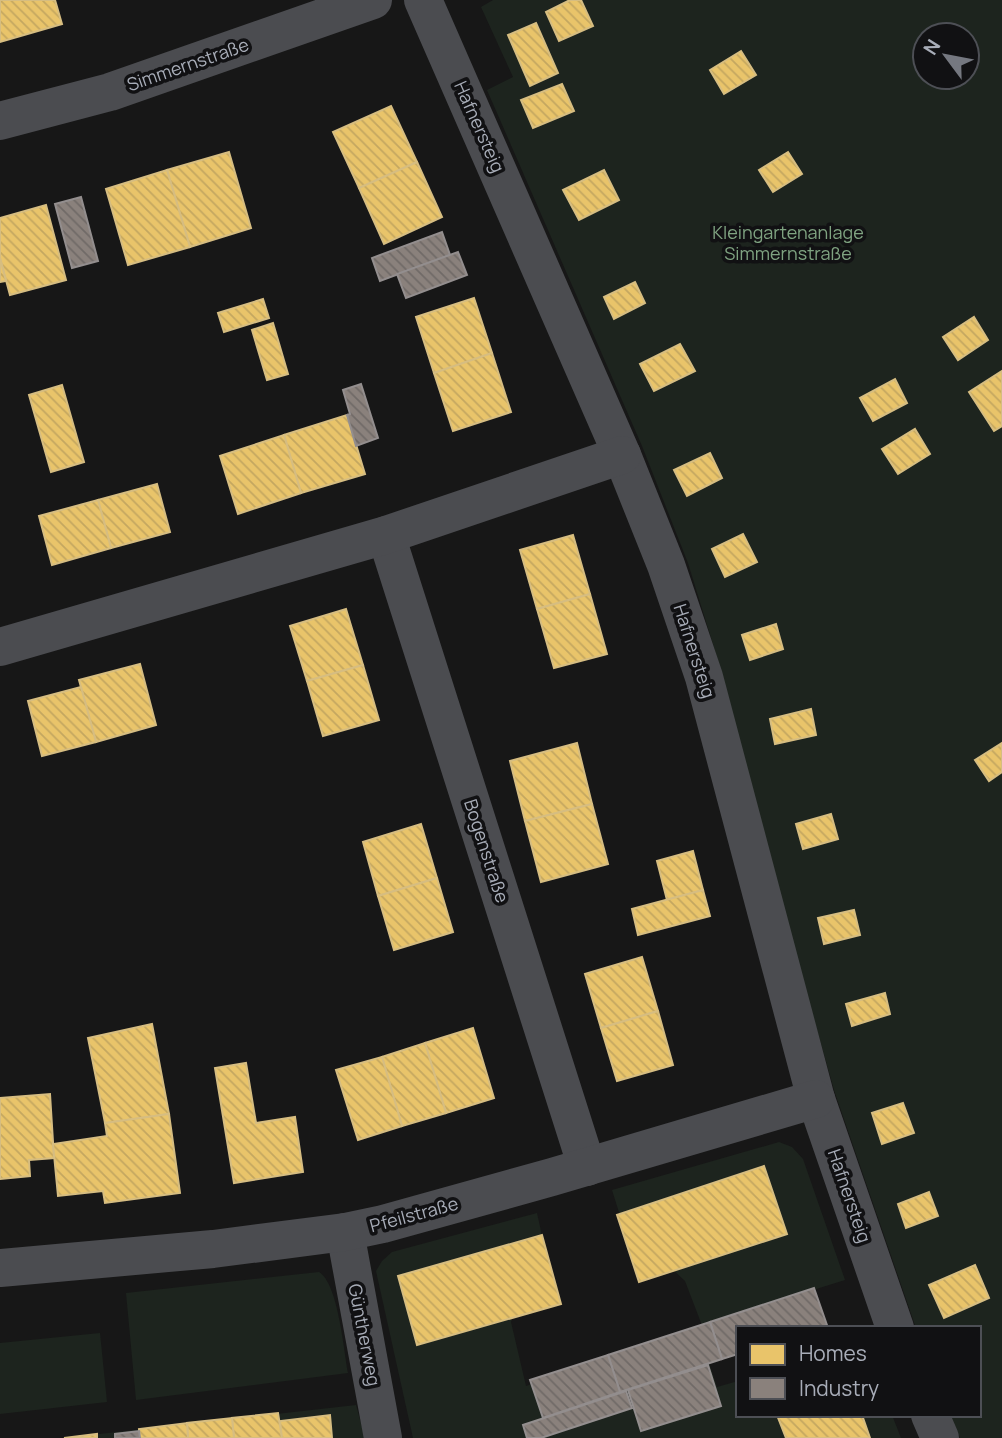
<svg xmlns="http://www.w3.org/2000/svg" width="1002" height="1438" viewBox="0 0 1002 1438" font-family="Manrope,sans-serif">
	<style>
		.green { fill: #1d241e; fill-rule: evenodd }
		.homes { fill: url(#homes-back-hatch); stroke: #d6bd81; stroke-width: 2 }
		.industry { fill: url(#industry-back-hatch); stroke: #938e8e; stroke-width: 2 }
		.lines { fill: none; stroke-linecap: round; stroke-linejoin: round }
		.street { stroke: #4b4c50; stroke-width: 38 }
		.labels { text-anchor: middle; stroke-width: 7; stroke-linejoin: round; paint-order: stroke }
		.street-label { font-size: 18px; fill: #a8adb8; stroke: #111113 }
		.park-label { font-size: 18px; fill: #7fa381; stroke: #111113 }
	</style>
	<defs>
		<pattern id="homes-back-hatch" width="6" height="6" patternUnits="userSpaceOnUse" patternTransform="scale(1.75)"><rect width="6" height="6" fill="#e9c46a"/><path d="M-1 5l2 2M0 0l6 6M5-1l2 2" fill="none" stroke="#c4a760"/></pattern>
		<pattern id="industry-back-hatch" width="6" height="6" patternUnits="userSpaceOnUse" patternTransform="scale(1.75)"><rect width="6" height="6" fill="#8a817c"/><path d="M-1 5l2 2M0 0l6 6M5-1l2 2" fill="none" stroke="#706a67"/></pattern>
	</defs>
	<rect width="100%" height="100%" fill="#171717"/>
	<g class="green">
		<path d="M493,0H1002V1438H960L950,1415H979V1328H916L835,1093L778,894L723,677L688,563L642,446L487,90L513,77L481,7ZM925,35H967V77H925Z"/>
		<polygon points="779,1142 792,1147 803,1159 845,1280 813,1290 738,1328 708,1360 717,1387 738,1381 738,1415 892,1415 901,1438 413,1438 376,1271 382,1261 392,1252 537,1213 544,1245 511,1322 526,1386 703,1328 685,1281 622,1222 612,1190"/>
		<path d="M319,1272C338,1283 344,1351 348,1373L136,1400L126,1293Z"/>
		<polygon points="100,1333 107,1402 0,1414 0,1343"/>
		<polygon points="356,1405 365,1438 64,1438"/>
	</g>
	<g class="homes">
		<polygon points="0,0 55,0 62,24 0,42"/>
		<polygon points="570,0 581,0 593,26 559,41 546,12"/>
		<polygon points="536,23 558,73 530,86 508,35"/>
		<polygon points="741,51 756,75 724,94 710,70"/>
		<polygon points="562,84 574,111 533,128 521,100"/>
		<polygon points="391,106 417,162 359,188 333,132"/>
		<polygon points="229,152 251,228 190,247 167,170"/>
		<polygon points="788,152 802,174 773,192 759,170"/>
		<polygon points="417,162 442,217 384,244 359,188"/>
		<polygon points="167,170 190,247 128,265 106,189"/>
		<polygon points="604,170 619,200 579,220 563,190"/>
		<polygon points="46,205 66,280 10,295 0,258 0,218"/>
		<polygon points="0,258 6,281 0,282"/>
		<polygon points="635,282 645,303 614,319 604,297"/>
		<polygon points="474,298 492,353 434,373 416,317"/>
		<polygon points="263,299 269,318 224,332 218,313"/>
		<polygon points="974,317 988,340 958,360 943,337"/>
		<polygon points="273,323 288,374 267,380 252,330"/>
		<polygon points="680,344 695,371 654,391 640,364"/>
		<polygon points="492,353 511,412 453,431 434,373"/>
		<polygon points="1002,371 1002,426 994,431 969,392"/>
		<polygon points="895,379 907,403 873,421 860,398"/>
		<polygon points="62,385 84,462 51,472 29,395"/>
		<polygon points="347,415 365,474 301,493 284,435"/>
		<polygon points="915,429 930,454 898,474 882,449"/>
		<polygon points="284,435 301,493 238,514 220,456"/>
		<polygon points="710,453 722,478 687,496 674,470"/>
		<polygon points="157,484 170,532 111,548 98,500"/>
		<polygon points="98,500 111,548 52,565 39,516"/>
		<polygon points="743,534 757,562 725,577 712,549"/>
		<polygon points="573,535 590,594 537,609 520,550"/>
		<polygon points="590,594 607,654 554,668 537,609"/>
		<polygon points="346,609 363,665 307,681 290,626"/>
		<polygon points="776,624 783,649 750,660 742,635"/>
		<polygon points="140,664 156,725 96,742 79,680"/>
		<polygon points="363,665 379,720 323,736 307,681"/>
		<polygon points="81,687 96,742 42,756 28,701"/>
		<polygon points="811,709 816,735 775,744 770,719"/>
		<polygon points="577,743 592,804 525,821 510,761"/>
		<polygon points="1002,743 1002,772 989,781 975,760"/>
		<polygon points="592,804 608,864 541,882 525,821"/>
		<polygon points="831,814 838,839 803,849 796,824"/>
		<polygon points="421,824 437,878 378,896 363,842"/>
		<polygon points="693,851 703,890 667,900 657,861"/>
		<polygon points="437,878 453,932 394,950 378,896"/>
		<polygon points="703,890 710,916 638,935 632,909"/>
		<polygon points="854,910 860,935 824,944 818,918"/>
		<polygon points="642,957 658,1011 601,1028 585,974"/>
		<polygon points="885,993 890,1014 852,1026 846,1004"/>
		<polygon points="658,1011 673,1065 617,1081 601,1028"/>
		<polygon points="152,1024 169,1114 105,1123 88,1038"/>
		<polygon points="473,1028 494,1098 446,1113 425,1043"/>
		<polygon points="425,1043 446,1113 402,1126 382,1057"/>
		<polygon points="382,1057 402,1126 358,1140 336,1070"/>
		<polygon points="246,1063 256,1123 295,1117 303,1172 234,1183 215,1068"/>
		<polygon points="50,1094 54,1158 29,1160 30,1176 0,1179 0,1098"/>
		<polygon points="903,1103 914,1133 882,1144 872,1113"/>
		<polygon points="169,1114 180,1193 105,1203 103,1191 58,1196 53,1144 107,1136 105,1123"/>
		<polygon points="764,1166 787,1234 639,1282 617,1215"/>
		<polygon points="929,1192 938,1216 906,1228 898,1204"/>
		<polygon points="542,1235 561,1304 417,1345 398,1276"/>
		<polygon points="975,1265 989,1298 944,1318 929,1285"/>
		<polygon points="278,1413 282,1438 234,1438 232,1418"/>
		<polygon points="330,1415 332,1438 282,1438 280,1421"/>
		<polygon points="777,1415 862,1415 870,1438 786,1438"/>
		<polygon points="232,1418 234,1438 188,1438 187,1423"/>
		<polygon points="187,1423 188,1438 140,1438 139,1429"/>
		<polygon points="97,1434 97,1438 64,1438"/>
	</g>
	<g class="industry">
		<polygon points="81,197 98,261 72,268 55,204"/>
		<polygon points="442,232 450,255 380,281 372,258"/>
		<polygon points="458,252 467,275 406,298 397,274"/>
		<polygon points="361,384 378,438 356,446 347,415 350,414 343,390"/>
		<polygon points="814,1288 827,1325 818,1328 738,1328 738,1354 722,1359 710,1322"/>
		<polygon points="710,1322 722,1359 620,1392 608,1355"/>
		<polygon points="608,1355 620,1392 543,1418 530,1380"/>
		<polygon points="708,1365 721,1406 641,1431 628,1390"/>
		<polygon points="626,1391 632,1408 541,1438 527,1438 523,1425"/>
		<polygon points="139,1431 140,1438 115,1438 115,1434"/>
	</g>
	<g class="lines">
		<g class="street">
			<polyline points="423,0 622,455 666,565 704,677 816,1099 895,1328"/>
			<polyline points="0,121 110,92 373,0"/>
			<polyline points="386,535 587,1167"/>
			<polyline points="0,647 386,535 622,455"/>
			<polyline points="345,1232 383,1438"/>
			<polyline points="0,1268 213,1249 345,1232 383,1224 552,1177 816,1099"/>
			<polyline points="930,1415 940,1438"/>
		</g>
	</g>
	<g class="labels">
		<g class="street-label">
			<text transform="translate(188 65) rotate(-19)" y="6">Simmernstraße</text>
			<text transform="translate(479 127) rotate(66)" y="6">Hafnersteig</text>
			<text transform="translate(694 651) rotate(72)" y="6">Hafnersteig</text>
			<text transform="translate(486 851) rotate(72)" y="6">Bogenstraße</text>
			<text transform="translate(849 1196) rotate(71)" y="6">Hafnersteig</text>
			<text transform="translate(414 1215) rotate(-15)" y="6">Pfeilstraße</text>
			<text transform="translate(364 1335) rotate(79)" y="6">Güntherweg</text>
		</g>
		<g class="park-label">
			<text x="788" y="239">Kleingartenanlage<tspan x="788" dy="21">Simmernstraße</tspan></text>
		</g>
	</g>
	<rect x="736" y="1326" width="245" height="91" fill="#111113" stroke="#4d4f55" stroke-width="2"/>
	<rect x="750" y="1344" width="35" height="21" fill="#e9c46a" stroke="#4d4f55" stroke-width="2"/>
	<text x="799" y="1361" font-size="21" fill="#a8adb8">Homes</text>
	<rect x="750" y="1378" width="35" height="21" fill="#8a817c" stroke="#4d4f55" stroke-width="2"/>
	<text x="799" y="1396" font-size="21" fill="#a8adb8">Industry</text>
	<g transform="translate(946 56) rotate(302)"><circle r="33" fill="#111113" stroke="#4d4f55" stroke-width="2"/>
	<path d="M0-5L12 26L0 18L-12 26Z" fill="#757880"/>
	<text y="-10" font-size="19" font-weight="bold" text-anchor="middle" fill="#a8adb8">N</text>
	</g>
</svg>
